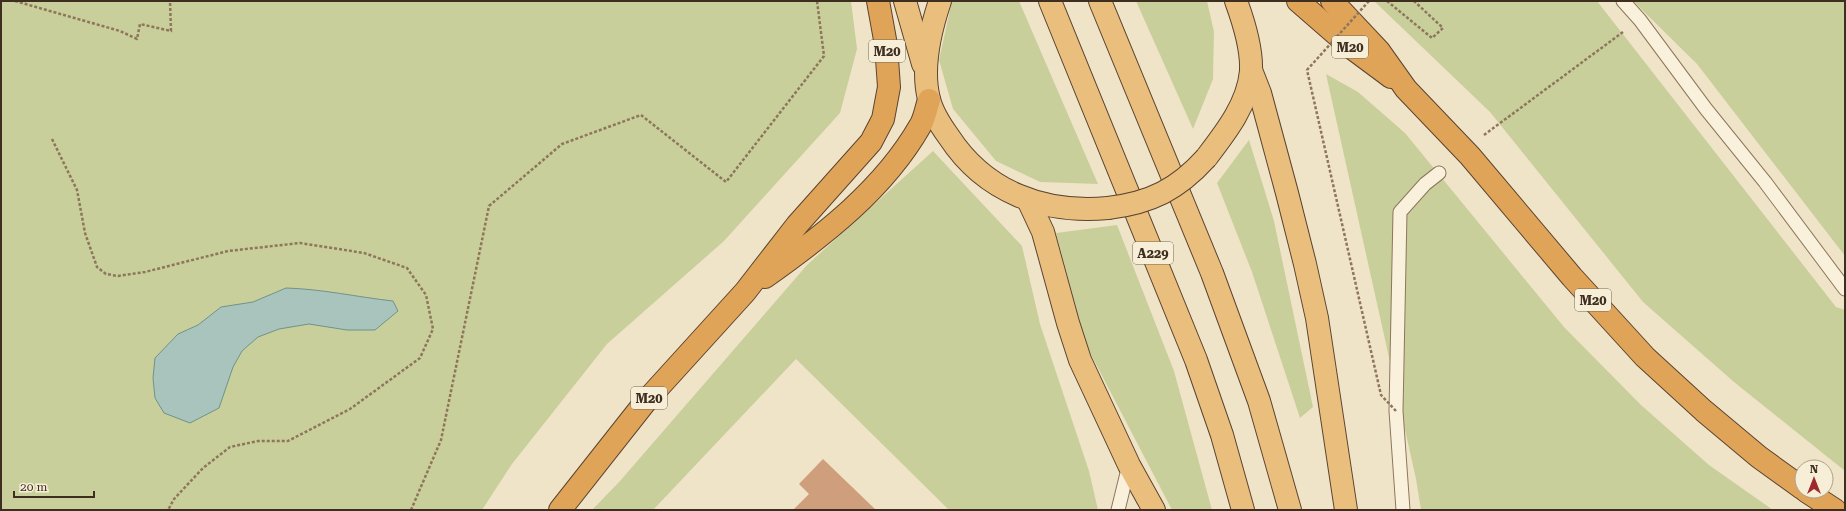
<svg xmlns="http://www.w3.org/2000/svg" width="1846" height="511" viewBox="0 0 1846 511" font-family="'Roboto Serif',serif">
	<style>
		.green { fill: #c9cf9b }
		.water { fill: #a9c4bc; stroke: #6f938a }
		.building { fill: #cf9f7d }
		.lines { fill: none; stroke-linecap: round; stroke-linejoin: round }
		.service-casing { stroke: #8d765c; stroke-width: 15 }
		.trunk-casing { stroke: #5b4430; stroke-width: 24 }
		.motorway-casing { stroke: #5b4430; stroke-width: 24 }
		.path { stroke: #8d765c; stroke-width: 2.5; stroke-dasharray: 3 2; stroke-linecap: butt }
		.service { stroke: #faf1dc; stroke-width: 13 }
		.trunk { stroke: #eabe7c; stroke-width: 22 }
		.motorway { stroke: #e0a458; stroke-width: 22 }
		.trunk-bridge-casing { stroke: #5b4430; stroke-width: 24; stroke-linecap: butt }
		.path-bridge { stroke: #8d765c; stroke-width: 2.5; stroke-dasharray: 3 2; stroke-linecap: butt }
		.trunk-bridge { stroke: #eabe7c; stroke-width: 22 }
		.labels { text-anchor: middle; stroke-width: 3; stroke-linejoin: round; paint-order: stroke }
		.shield { fill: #f7eed8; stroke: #756857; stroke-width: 1 }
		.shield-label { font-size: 13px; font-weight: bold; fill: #3d2e20 }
	</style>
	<rect width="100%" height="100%" fill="#f0e4c8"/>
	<g class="green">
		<polygon points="1,1 851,1 857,49 840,113 724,241 607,344 512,464 482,510 1,510"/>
		<polygon points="952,1 1019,1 1098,184 1040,182 996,161 953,109 939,60"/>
		<polygon points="1136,1 1207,1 1214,32 1213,79 1193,129"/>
		<polygon points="1374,1 1597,1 1836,307 1845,310 1845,471 1734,382 1643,302 1490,112"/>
		<polygon points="1633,1 1845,1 1845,256 1697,64"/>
		<polygon points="1326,74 1358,92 1405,133 1564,327 1641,405 1709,465 1773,510 1421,510 1416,479"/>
		<polygon points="1249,140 1274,221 1313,407 1300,418 1252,272 1217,183"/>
		<polygon points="933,151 1022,246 1040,324 1089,471 1098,510 949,510 796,359 653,510 592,510 620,481 807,265"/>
		<polygon points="1117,225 1174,371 1212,510 1172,510 1086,345 1056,233"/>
	</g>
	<path class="water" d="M286,288C322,289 357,297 393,301L398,311L375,330H347L309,324L279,329L258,337L242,351L233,367L219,408L190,423L164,413L155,398L153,378L155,358L178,334L198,325L221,307L253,302Z"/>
	<polygon class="building" points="823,459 876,510 793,510 809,494 799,484"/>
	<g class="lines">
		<g class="service-casing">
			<g id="service">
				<polyline points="1623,1 1640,20 1706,109 1765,182 1845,289"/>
				<polyline points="1118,510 1129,465"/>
				<polyline points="1403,510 1396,411 1400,212 1425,184 1439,173"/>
			</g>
		</g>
		<g class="trunk-casing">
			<g id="trunk">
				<polyline points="905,1 923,64"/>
				<path d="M940,1C930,31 921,68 929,99C932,112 941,126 949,137C985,192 1044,214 1108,208"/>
				<polyline points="1050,1 1196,360 1222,435 1243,510"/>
				<polyline points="1100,1 1212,273 1259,401 1290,510"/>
				<polyline points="1251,70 1260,93 1287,193 1305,264 1317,318 1346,510"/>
				<path d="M1206,158C1226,132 1248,104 1251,71C1252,50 1243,20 1236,1"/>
				<polyline points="1028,200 1043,232 1068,323 1080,360 1129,465 1154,510"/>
			</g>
		</g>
		<g class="motorway-casing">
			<g id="motorway">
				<polyline points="1298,1 1352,48 1391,77"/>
				<polyline points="1332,1 1379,51 1406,89 1470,156 1572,277 1645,357 1704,411 1759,457 1802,488"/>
				<path d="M765,277C823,236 884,189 920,126C925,118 926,108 929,100"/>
				<polyline points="1806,491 1835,510"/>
				<polyline points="560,510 646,401 745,292 797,225 871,142 883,119 889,87 886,45 878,1"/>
			</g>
		</g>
		<g class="path">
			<polyline points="15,1 120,31 137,39 140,24 171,31 170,1"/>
			<polyline points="1387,1 1432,38 1443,28 1414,1"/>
			<polyline points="1484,135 1623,32"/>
			<polyline points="52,139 77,190 85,233 97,267 106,274 118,276 145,272 228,251 300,243 364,253 407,268 426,295 433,329 420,358 350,409 288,441 258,441 230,447 203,468 174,499 168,510"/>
			<polyline points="411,510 441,440 489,206 562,144 641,115 726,182 824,56 817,1"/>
		</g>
		<use href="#service" class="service"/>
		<use href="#trunk" class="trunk"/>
		<use href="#motorway" class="motorway"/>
		<g class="trunk-bridge-casing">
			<path id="trunk-bridge" d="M1108,208C1151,203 1178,189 1206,158"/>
		</g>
		<polyline class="path-bridge" points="1369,1 1307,70 1381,395 1396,411"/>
		<use href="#trunk-bridge" class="trunk-bridge"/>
	</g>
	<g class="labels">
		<g class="shield">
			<rect x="1332" y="36" width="36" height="22" rx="3"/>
			<rect x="869" y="40" width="36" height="22" rx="3"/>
			<rect x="1133" y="242" width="40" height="22" rx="3"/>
			<rect x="1575" y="289" width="36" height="22" rx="3"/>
			<rect x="631" y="387" width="36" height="22" rx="3"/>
		</g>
		<g class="shield-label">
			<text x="1350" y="52">M20</text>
			<text x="887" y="56">M20</text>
			<text x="1153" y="258">A229</text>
			<text x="1593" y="305">M20</text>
			<text x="649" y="403">M20</text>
		</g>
	</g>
	<rect width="1846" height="511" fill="none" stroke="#3d2e20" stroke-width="4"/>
	<g transform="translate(1814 479)"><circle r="19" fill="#f7eed8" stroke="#ada18e"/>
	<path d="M0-3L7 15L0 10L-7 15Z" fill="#9e2a2b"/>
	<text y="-6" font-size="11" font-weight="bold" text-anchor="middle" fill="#3d2e20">N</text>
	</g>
	<path d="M14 491v6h80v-6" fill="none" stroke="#3d2e20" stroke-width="2"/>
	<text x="20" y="491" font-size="12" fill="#3d2e20" stroke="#f7eed8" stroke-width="3" paint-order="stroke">20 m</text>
</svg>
